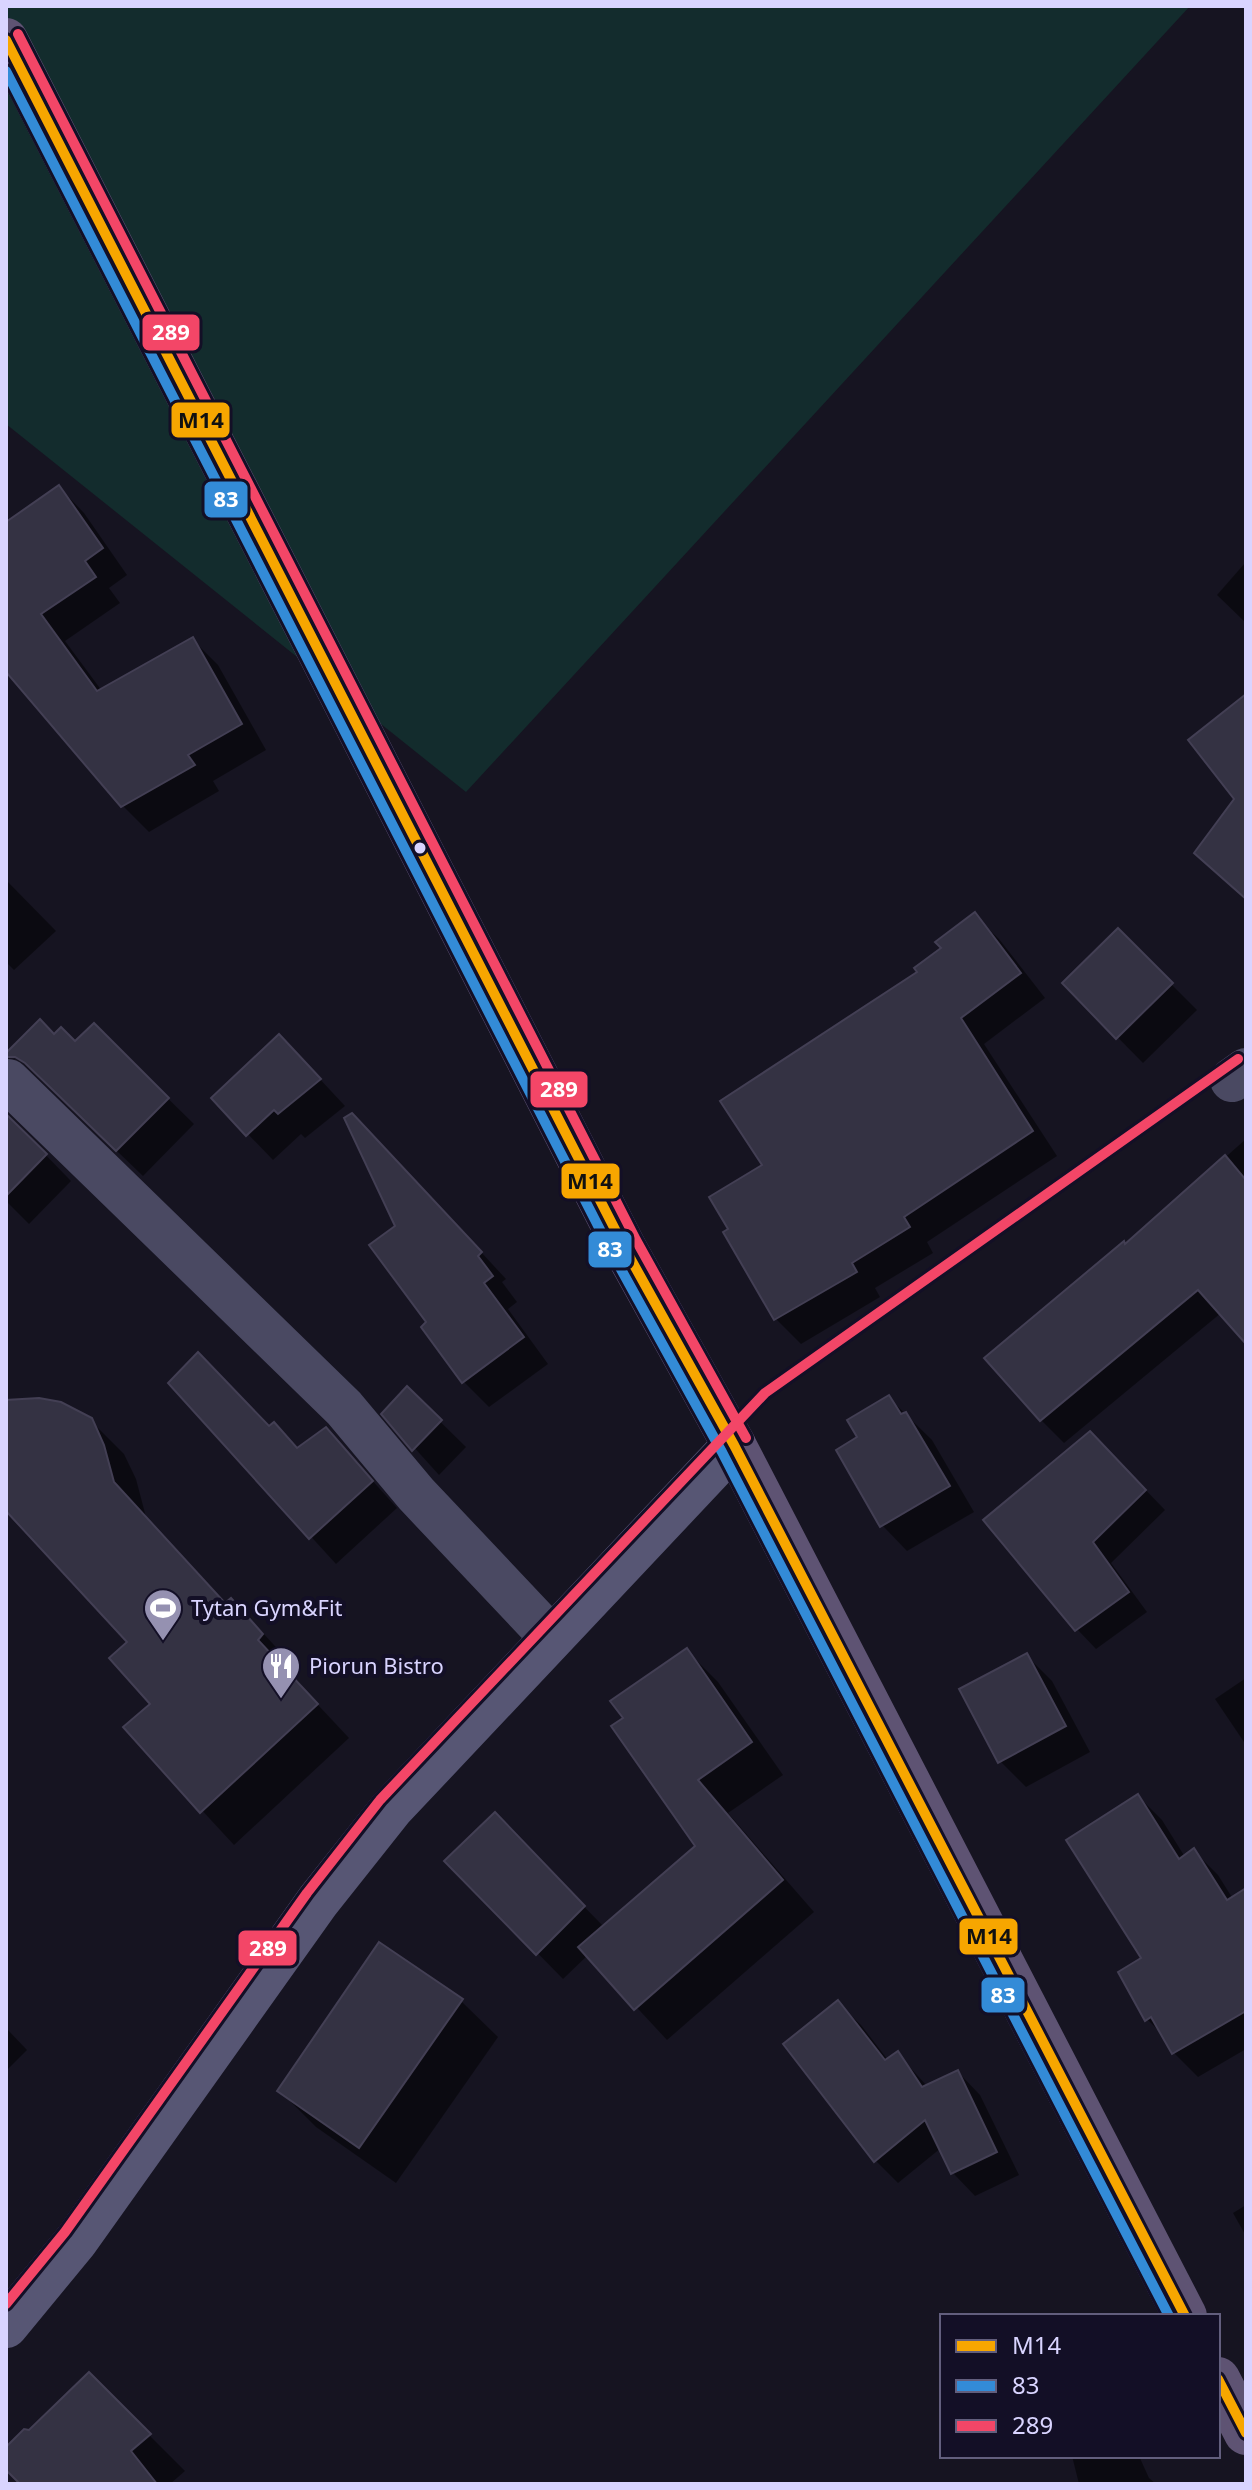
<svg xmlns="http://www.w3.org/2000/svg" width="1252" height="2490" viewBox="0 0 1252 2490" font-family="'Noto Sans',sans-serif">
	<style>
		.green { fill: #132c2d }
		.shadow { fill: #0007 }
		.building { fill: #343243; stroke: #433f54; stroke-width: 2 }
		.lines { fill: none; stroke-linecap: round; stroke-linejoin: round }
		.street { stroke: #4a4962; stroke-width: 44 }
		.secondary { stroke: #575674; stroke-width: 44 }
		.primary { stroke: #5e5373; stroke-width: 44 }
		.bus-1-casing { stroke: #130f26; stroke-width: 16 }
		.bus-2-casing { stroke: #130f26; stroke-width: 16 }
		.bus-3-casing { stroke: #130f26; stroke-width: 16 }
		.bus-1 { stroke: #f7a600; stroke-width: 10 }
		.bus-2 { stroke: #338bd7; stroke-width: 10 }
		.bus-3 { stroke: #f34667; stroke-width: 10 }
		.bus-dot { fill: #d9d4ff; stroke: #130f26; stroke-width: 3 }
		.labels { text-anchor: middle; stroke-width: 8; stroke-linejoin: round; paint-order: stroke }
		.poi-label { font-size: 22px; fill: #d9d4ff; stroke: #130f26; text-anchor: start }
		.line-badge { stroke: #130f26; stroke-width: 3 }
		.badge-label { font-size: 22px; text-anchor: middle; font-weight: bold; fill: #fff }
		.pale-badge-label { font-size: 22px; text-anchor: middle; font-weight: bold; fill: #111 }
	</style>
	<rect width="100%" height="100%" fill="#161421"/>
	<polygon class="green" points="6,6 1190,6 466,792 6,424"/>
	<g class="shadow">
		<polygon points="59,487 84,513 127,575 109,588 120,603 65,641 102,691 193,640 218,665 266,750 213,781 219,791 149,832 123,806 6,658 6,525"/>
		<polygon points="1245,563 1246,564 1246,623 1217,595"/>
		<polygon points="6,880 56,931 14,970 6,962"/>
		<polygon points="974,915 999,939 1045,998 984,1044 1057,1156 927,1242 933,1253 875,1288 880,1297 801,1344 776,1319 726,1232 730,1230 765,1166 920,973"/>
		<polygon points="1118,931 1197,1010 1143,1063 1064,983"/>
		<polygon points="94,1026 194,1124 143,1176 21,1059 54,1037 75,1044"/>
		<polygon points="304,1062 345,1106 305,1138 301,1134 273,1160 214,1099"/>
		<polygon points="6,1114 71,1181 29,1224 6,1201"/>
		<polygon points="1246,1139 1246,1341 1221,1313 1064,1443 1041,1420 1125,1246"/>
		<polygon points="378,1141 506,1279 502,1282 517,1302 508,1309 548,1364 489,1407 464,1382 424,1327 429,1323"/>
		<polygon points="171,1383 270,1429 274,1425 299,1449 326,1429 397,1508 336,1564"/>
		<polygon points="407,1389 466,1447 439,1475 384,1414"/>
		<polygon points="889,1398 932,1440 974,1512 907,1551 882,1525 860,1438"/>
		<polygon points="6,1409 90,1420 124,1454 136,1479 146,1517 227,1604 231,1601 263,1633 295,1668 289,1674 349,1738 234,1845 125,1727 153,1704 130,1642 6,1508"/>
		<polygon points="1110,1453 1165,1510 1111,1563 1147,1612 1096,1649 1077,1629"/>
		<polygon points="686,1650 718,1682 783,1775 728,1813 814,1912 667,2040 588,1955 563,1979 447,1861 520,1841 604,1927 697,1847 625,1718"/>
		<polygon points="1027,1656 1052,1681 1090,1752 1026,1787 1000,1761"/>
		<polygon points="1246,1678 1246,1745 1215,1699"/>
		<polygon points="1138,1796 1162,1820 1185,1857 1194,1851 1218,1875 1233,1899 1246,1890 1246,2049 1198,2077 1174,2053 1165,2037 1147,2019"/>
		<polygon points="461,2001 498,2037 396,2183 316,2127 280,2091"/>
		<polygon points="838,2003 861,2025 888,2060 897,2053 927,2086 958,2072 980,2095 1019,2175 975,2196 953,2173 941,2148 898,2183 876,2161 786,2044"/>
		<polygon points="6,2028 27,2050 6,2071"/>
		<polygon points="1246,2205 1246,2236 1233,2213"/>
		<polygon points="89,2375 185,2471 170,2484 22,2484 6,2467 6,2450 30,2432"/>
		<polygon points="1072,2456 1139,2456 1149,2478 1156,2484 1079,2484"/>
	</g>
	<g class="building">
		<polygon points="59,485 103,548 85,561 96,577 41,614 97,691 193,637 242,724 188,755 195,765 121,807 6,672 6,522"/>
		<polygon points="1246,694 1246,899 1194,853 1234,799 1188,740"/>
		<polygon points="975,912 1021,973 961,1018 1033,1131 904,1217 910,1227 852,1263 857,1272 774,1320 723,1232 728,1229 709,1197 762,1165 720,1101 917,972 914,968 941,948 935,942"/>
		<polygon points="1118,928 1173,983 1116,1039 1062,983"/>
		<polygon points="40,1019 54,1034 61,1027 75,1041 94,1023 169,1098 116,1151 25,1063 15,1057 6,1057 6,1053"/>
		<polygon points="279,1034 321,1079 278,1114 274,1110 246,1136 211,1098"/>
		<polygon points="352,1113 482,1252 478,1256 493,1276 484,1283 524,1337 462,1383 421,1327 426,1322 369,1245 395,1226 344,1118"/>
		<polygon points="6,1114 47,1154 6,1196"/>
		<polygon points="1225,1155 1246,1180 1246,1344 1198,1290 1040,1421 984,1358 1124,1241 1125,1244"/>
		<polygon points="198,1352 269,1426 274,1422 297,1448 326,1427 373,1481 309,1539 168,1383"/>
		<polygon points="407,1386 442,1420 412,1451 381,1414"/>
		<polygon points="889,1395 901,1414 906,1412 950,1486 880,1527 836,1450 857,1437 847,1420"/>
		<polygon points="39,1398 61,1402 92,1418 104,1445 114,1482 225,1603 231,1598 263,1634 258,1640 318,1704 200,1813 123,1727 150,1704 109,1658 127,1642 6,1511 6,1400"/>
		<polygon points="1090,1431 1146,1490 1093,1542 1129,1592 1075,1631 983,1520"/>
		<polygon points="687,1648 752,1742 698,1780 783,1880 634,2010 578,1947 695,1846 611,1726 623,1718 610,1701"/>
		<polygon points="1027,1653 1066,1726 998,1763 959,1689"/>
		<polygon points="1138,1794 1179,1859 1194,1848 1227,1900 1246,1888 1246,2011 1172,2054 1151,2017 1145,2021 1118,1972 1141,1958 1066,1840"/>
		<polygon points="495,1812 585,1906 536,1955 444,1861"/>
		<polygon points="379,1942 463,1999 359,2148 277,2091"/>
		<polygon points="838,2000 885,2060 898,2051 922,2087 958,2070 997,2152 951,2174 925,2120 874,2162 783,2044"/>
		<polygon points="89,2372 151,2434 131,2451 157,2484 20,2484 6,2470 6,2447 24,2429 29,2430"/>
	</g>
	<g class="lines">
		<g class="street">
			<polyline points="1232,1080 1246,1070"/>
			<polyline points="8,1081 344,1408 416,1494 551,1637"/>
		</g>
		<polyline class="secondary" points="6,2326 76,2241 318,1901 391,1809 734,1445"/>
		<g class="primary">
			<polyline points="6,40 624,1247 734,1445 1185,2316"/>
			<polyline points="1218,2379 1246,2433"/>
		</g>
		<g class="bus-1-casing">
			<g id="bus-1">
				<polyline points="6,40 624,1247 734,1445 1185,2316"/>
				<polyline points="1218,2379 1246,2433"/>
			</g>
		</g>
		<g class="bus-2-casing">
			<polyline id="bus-2" points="6,71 612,1253 722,1452 1169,2316"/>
		</g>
		<g class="bus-3-casing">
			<g id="bus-3">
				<polyline points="18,34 636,1240 746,1438"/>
				<polyline points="6,2304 65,2232 307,1893 380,1800 765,1393 1238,1059"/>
			</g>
		</g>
		<use href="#bus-1" class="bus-1"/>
		<use href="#bus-2" class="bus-2"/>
		<use href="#bus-3" class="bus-3"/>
	</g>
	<defs>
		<g id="stadium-pin" transform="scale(2)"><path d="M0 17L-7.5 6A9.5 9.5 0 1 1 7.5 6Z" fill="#9591b1" stroke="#130f26"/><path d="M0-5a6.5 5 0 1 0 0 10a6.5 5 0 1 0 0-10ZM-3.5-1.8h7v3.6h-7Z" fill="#fff"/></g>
		<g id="restaurant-pin" transform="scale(2)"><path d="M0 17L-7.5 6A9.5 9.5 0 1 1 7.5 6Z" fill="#9591b1" stroke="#130f26"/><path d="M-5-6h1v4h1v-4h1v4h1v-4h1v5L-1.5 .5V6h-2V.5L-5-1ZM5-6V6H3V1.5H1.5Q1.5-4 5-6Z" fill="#fff"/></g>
	</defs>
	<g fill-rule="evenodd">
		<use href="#stadium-pin" x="163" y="1608"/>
		<use href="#restaurant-pin" x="281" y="1666"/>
	</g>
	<circle class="bus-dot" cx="420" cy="848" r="7"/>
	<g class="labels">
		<g class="poi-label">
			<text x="191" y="1616">Tytan Gym&amp;Fit</text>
			<text x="309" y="1674">Piorun Bistro</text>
		</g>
	</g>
	<g class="line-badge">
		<rect x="141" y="313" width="60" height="39" rx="8" fill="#f34667"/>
		<rect x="170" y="401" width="61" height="38" rx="8" fill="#f7a600"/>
		<rect x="203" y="480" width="46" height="39" rx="8" fill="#338bd7"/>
		<rect x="529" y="1070" width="60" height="39" rx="8" fill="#f34667"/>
		<rect x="560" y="1162" width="61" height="38" rx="8" fill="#f7a600"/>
		<rect x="587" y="1230" width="46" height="39" rx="8" fill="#338bd7"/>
		<rect x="958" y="1917" width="61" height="39" rx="8" fill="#f7a600"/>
		<rect x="237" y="1929" width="61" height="38" rx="8" fill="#f34667"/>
		<rect x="980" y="1976" width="46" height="38" rx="8" fill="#338bd7"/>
	</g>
	<g class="badge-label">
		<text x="171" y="340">289</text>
		<text x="226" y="507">83</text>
		<text x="559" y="1097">289</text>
		<text x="610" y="1257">83</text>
		<text x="268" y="1956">289</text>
		<text x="1003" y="2003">83</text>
	</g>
	<g class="pale-badge-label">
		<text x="201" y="428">M14</text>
		<text x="590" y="1189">M14</text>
		<text x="989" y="1944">M14</text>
	</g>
	<rect width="1252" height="2490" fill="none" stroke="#d9d4ff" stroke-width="16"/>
	<rect x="940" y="2314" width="280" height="144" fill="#130f26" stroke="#625e7d" stroke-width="2"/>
	<rect x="956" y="2340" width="40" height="12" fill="#f7a600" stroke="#625e7d" stroke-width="2"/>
	<text x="1012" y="2354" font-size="24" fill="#d9d4ff">M14</text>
	<rect x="956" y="2380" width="40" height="12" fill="#338bd7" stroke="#625e7d" stroke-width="2"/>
	<text x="1012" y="2394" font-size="24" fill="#d9d4ff">83</text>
	<rect x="956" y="2420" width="40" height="12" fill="#f34667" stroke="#625e7d" stroke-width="2"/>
	<text x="1012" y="2434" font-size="24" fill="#d9d4ff">289</text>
</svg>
